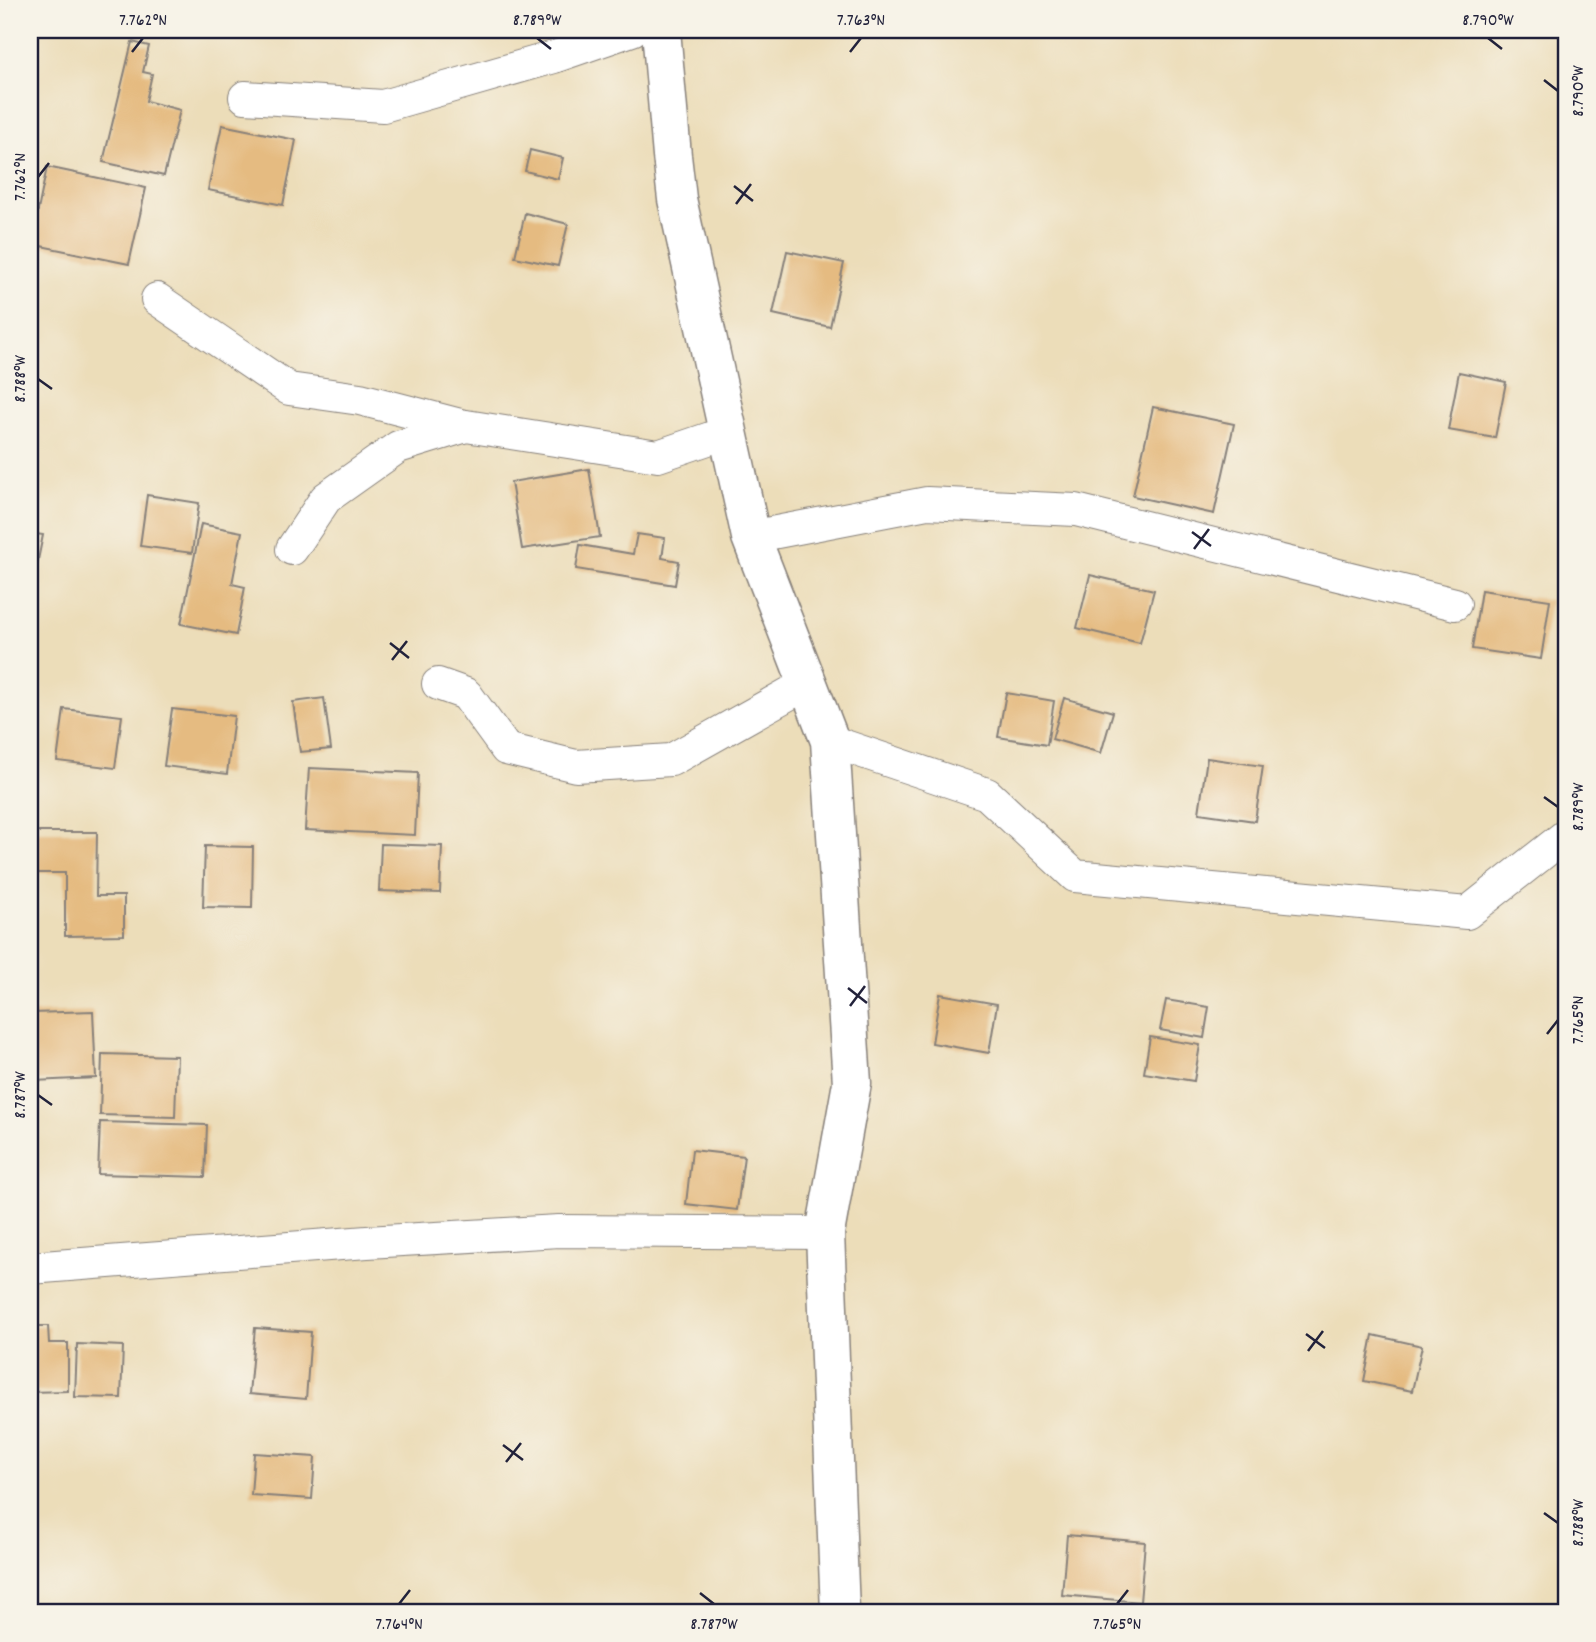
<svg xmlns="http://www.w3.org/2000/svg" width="1596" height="1642" viewBox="0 0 1596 1642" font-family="Dekko,sans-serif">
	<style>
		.building { fill: #e5bb81 }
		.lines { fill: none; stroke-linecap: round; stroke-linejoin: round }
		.minor-casing { stroke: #87807a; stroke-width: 34 }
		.tertiary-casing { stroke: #87807a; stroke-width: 41 }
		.minor { stroke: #fff; stroke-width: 32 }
		.tertiary { stroke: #fff; stroke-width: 38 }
		.ticks { fill: none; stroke: #22223b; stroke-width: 2.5 }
		.neatline { fill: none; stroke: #22223b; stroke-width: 2.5 }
		.ticks-label { font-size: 18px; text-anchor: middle; fill: #22223b }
	</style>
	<rect width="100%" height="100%" fill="#f7f3e8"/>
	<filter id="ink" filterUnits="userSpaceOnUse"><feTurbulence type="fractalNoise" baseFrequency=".0143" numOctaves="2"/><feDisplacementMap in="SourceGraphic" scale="14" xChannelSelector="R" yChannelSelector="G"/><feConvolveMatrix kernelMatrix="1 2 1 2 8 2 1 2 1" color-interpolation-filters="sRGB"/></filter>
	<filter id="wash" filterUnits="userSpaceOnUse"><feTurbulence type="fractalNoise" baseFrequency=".00686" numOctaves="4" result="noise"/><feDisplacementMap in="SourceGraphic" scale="28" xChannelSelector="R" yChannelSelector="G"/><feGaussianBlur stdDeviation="1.57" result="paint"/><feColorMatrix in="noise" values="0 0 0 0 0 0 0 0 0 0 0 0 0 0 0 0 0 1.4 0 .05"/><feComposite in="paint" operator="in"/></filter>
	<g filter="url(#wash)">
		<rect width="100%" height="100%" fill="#ecddb9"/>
		<g id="blocks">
			<g class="building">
				<polygon points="132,42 149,46 143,72 152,74 146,101 180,110 164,176 103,162"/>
				<polygon points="222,125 296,140 283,205 208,190"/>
				<polygon points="530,150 563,158 558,179 525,171"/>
				<polygon points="47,167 146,188 129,264 31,244"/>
				<polygon points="525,213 568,224 558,266 515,257"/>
				<polygon points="787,251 844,263 830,327 773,314"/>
				<polygon points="1459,372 1506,382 1495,438 1448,430"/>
				<polygon points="1153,407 1234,424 1214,514 1133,496"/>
				<polygon points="589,469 600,537 522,549 511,482"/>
				<polygon points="147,495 199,503 192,553 140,546"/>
				<polygon points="201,524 242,532 232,584 245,587 236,635 181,624"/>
				<polygon points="30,533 43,535 31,595 30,595"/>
				<polygon points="637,534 665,538 662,558 679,561 675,585 576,569 580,545 633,554"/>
				<polygon points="1090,575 1154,590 1140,643 1077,628"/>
				<polygon points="1481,590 1550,600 1541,659 1472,649"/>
				<polygon points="1006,693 1054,701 1047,745 998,737"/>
				<polygon points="324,698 331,749 300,752 293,702"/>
				<polygon points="1064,698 1113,712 1101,753 1052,739"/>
				<polygon points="64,709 122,716 115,768 57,761"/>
				<polygon points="172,709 234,716 227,774 164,766"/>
				<polygon points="1207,758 1263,766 1255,821 1199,813"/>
				<polygon points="309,768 418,773 415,835 305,830"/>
				<polygon points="30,832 97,832 96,896 124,896 124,935 65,936 65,873 30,873"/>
				<polygon points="381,844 442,846 440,893 379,891"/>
				<polygon points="205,846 253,847 252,908 203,907"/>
				<polygon points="940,994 997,1004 989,1053 932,1043"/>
				<polygon points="1166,1000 1209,1007 1204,1038 1160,1030"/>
				<polygon points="93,1011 96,1078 34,1081 32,1013"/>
				<polygon points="1150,1037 1200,1045 1194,1081 1144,1073"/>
				<polygon points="102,1054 177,1056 175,1117 100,1115"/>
				<polygon points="100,1122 207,1125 205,1177 98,1174"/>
				<polygon points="692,1150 744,1156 737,1210 686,1204"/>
				<polygon points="30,1326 48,1326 49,1343 68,1343 68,1391 30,1392"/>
				<polygon points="255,1328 311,1332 306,1399 249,1394"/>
				<polygon points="1373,1335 1422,1346 1412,1391 1364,1381"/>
				<polygon points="77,1344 123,1346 121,1398 75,1397"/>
				<polygon points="254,1453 315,1457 312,1499 251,1495"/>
				<polygon points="1067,1535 1145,1542 1140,1602 1062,1595"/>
			</g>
		</g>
	</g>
	<g filter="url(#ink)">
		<use href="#blocks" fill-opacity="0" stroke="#87807a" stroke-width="2"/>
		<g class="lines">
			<g class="minor-casing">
				<g id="minor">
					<polyline points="245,97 383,106 554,57 632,30"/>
					<polyline points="157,299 289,389 360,399 464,426"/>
					<polyline points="751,537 927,503 1076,510 1455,604"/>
					<polyline points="292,549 326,498 398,447 466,426 658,456 728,432"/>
					<polyline points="438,684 466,694 506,749 576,766 671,760 808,683"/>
					<polyline points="830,741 987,794 1075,876 1467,913 1566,835"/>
					<polyline points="30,1268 367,1242 559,1231 825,1233"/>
				</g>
			</g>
			<g class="tertiary-casing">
				<polyline id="tertiary" points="661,30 672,156 677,199 751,537 830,741 852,1083 825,1233 840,1612"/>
			</g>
			<use href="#minor" class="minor"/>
			<use href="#tertiary" class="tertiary"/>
		</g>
	</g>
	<path class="ticks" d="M537,38L551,49M1488,38L1502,49M132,52L143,38M850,52L861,38M1544,80L1558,91M38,177L49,163M734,186L753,201M736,204L751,184M38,379L52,389M1192,532L1211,546M1194,549L1209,529M390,643L409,658M392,660L407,641M1544,797L1558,807M848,988L867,1003M850,1006L865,986M1547,1034L1558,1020M38,1095L52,1105M1306,1334L1325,1348M1308,1351L1323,1331M503,1445L523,1460M506,1462L521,1443M1544,1513L1558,1523M700,1593L714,1604M399,1604L410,1590M1117,1604L1128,1590"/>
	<rect width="1596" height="1642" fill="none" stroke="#f7f3e8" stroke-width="77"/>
	<rect x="38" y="38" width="1520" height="1566" class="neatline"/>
	<g class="ticks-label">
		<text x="143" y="25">7.762°N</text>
		<text x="537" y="25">8.789°W</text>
		<text x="861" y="25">7.763°N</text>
		<text x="1488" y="25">8.790°W</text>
		<text transform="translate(1577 91) rotate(-90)" y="6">8.790°W</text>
		<text transform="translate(19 177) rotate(-90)" y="6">7.762°N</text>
		<text transform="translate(19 379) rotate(-90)" y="6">8.788°W</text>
		<text transform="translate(1577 807) rotate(-90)" y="6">8.789°W</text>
		<text transform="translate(1577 1020) rotate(-90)" y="6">7.765°N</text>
		<text transform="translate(19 1095) rotate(-90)" y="6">8.787°W</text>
		<text transform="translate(1577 1523) rotate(-90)" y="6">8.788°W</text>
		<text x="399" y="1629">7.764°N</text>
		<text x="714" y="1629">8.787°W</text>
		<text x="1117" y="1629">7.765°N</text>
	</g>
</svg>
